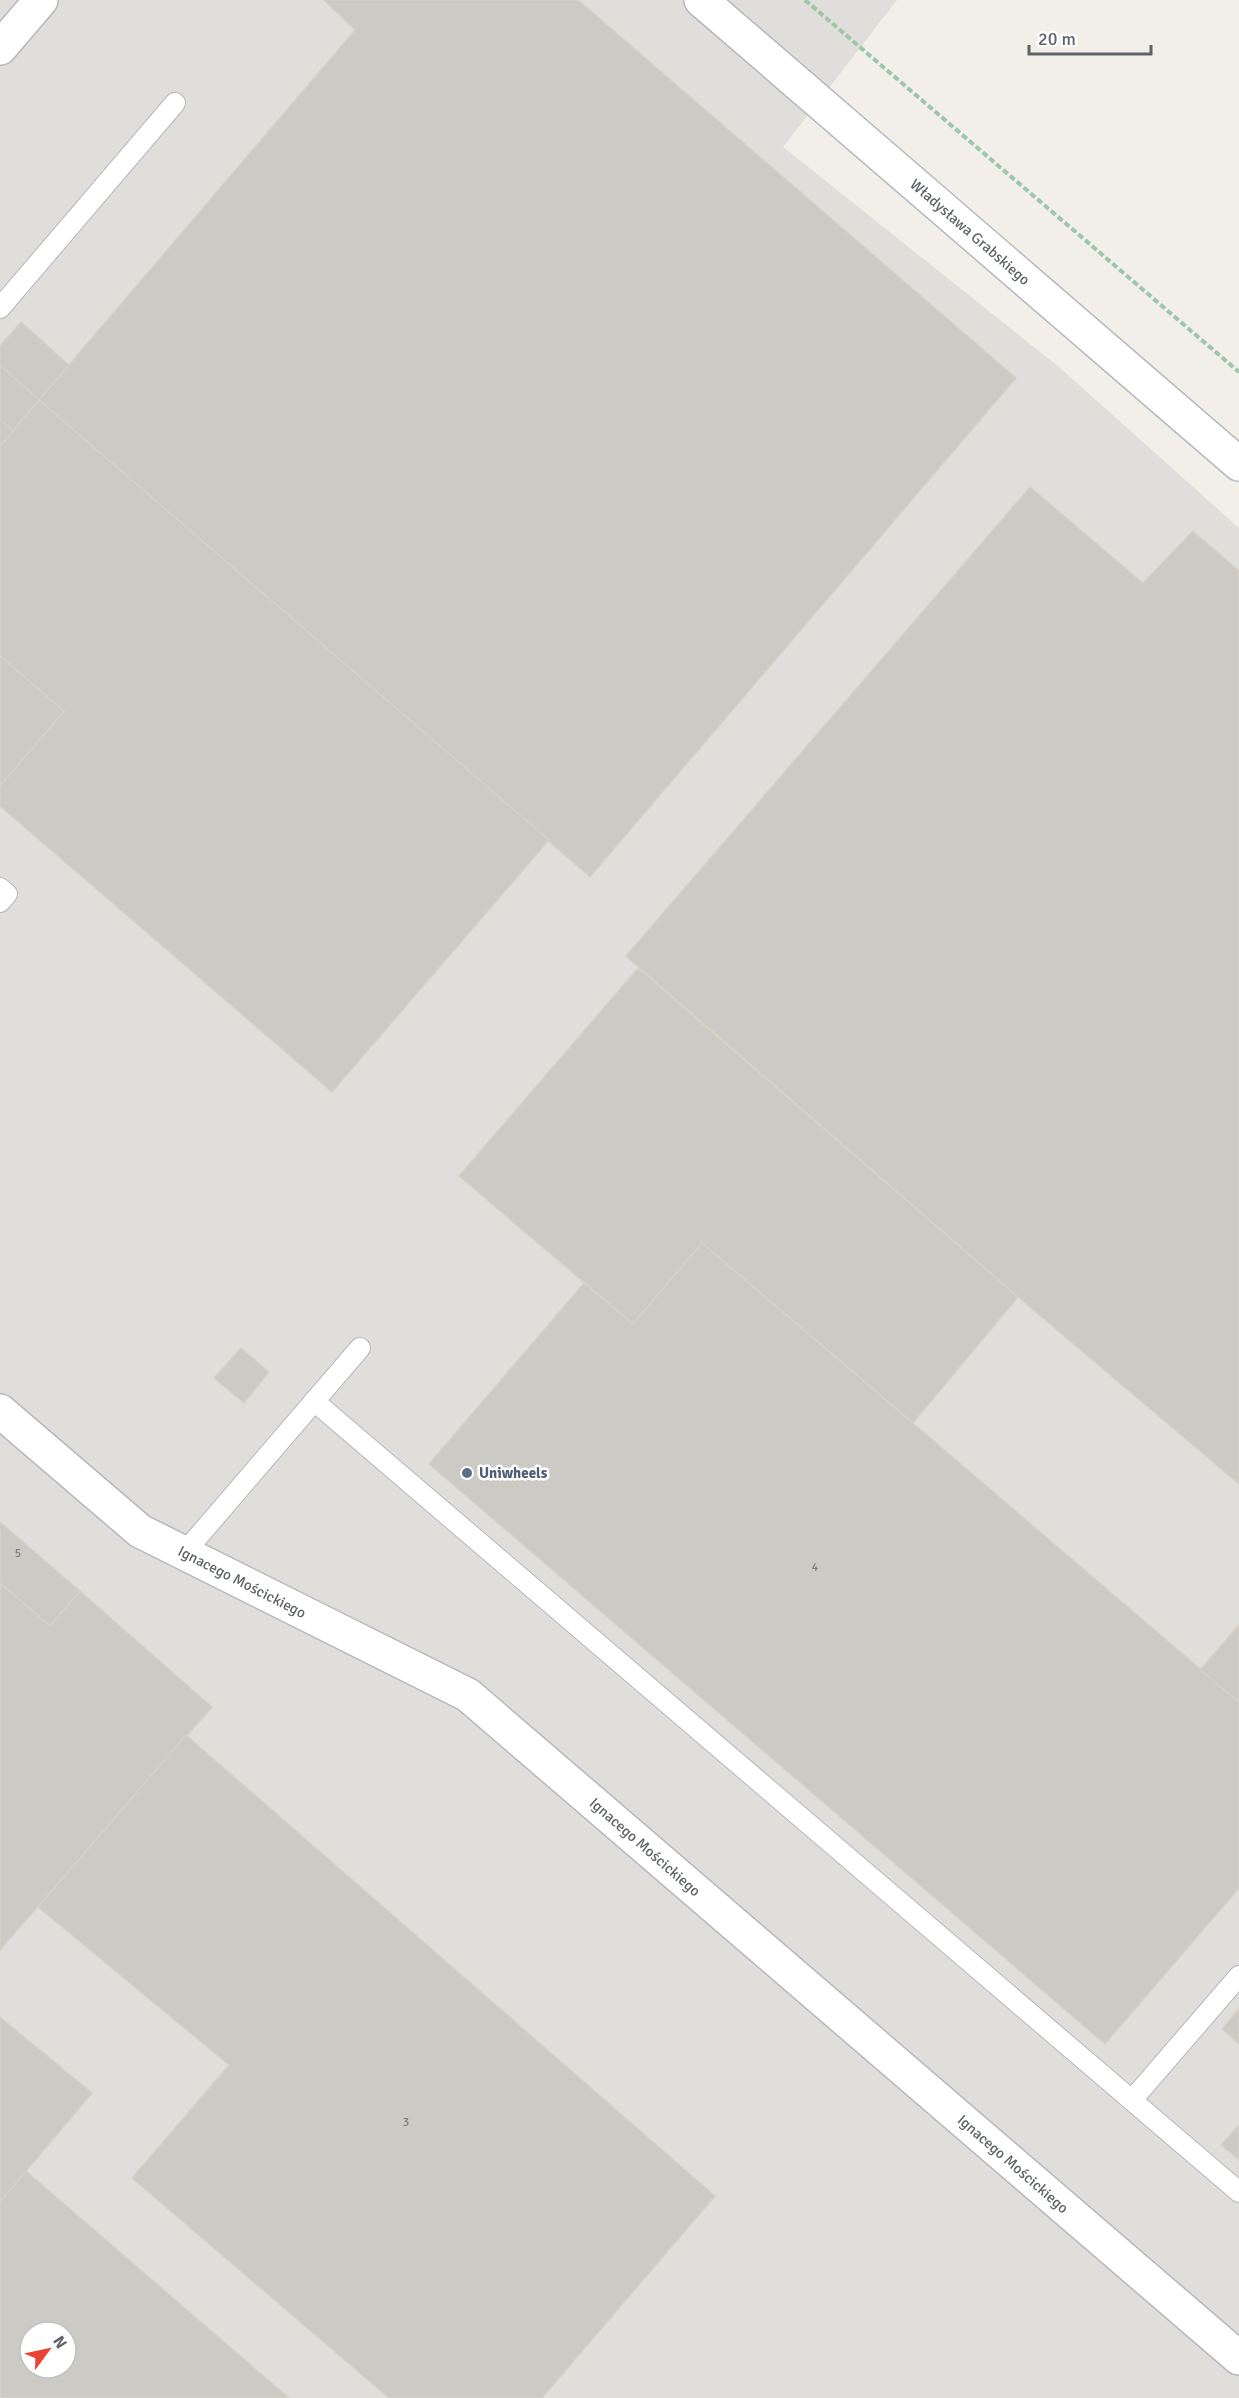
<svg xmlns="http://www.w3.org/2000/svg" width="1239" height="2398" viewBox="0 0 1239 2398" font-family="Signika,sans-serif">
	<style>
		.industrial { fill: #e0deda; fill-rule: evenodd }
		.building { fill: #cccac5; stroke: #d6d1c6; stroke-width: 1.5; fill-rule: evenodd }
		.lines { fill: none; stroke-linecap: round; stroke-linejoin: round }
		.service-casing { stroke: #b5b8bc; stroke-width: 22 }
		.minor-casing { stroke: #b5b8bc; stroke-width: 36 }
		.tertiary-casing { stroke: #b5b8bc; stroke-width: 36 }
		.path { stroke: #9cc7a9; stroke-width: 4; stroke-dasharray: 6 3; stroke-linecap: butt }
		.service { stroke: #fff; stroke-width: 20 }
		.minor { stroke: #fff; stroke-width: 33 }
		.tertiary { stroke: #fff; stroke-width: 33 }
		.service-dot { fill: #5c6f8a; stroke: #fff; stroke-width: 2 }
		.labels { text-anchor: middle; stroke-width: 5; stroke-linejoin: round; paint-order: stroke }
		.number-label { font-size: 12px; fill: #7a7d7f }
		.street-label { font-size: 15px; fill: #5f6368; stroke: #fff }
		.service-label { font-size: 15px; font-weight: bold; fill: #4e5e75; stroke: #fff; text-anchor: start }
	</style>
	<rect width="100%" height="100%" fill="#f1efe8"/>
	<path class="industrial" d="M0,0H897L783,147L1059,367L1239,528V2398H0ZM30,2332H66V2368H30Z"/>
	<g class="building">
		<polygon points="324,0 578,0 1016,378 590,877 39,400 355,30"/>
		<polygon points="21,322 69,365 39,400 0,365 0,346"/>
		<polygon points="0,365 39,400 13,431 0,420"/>
		<polygon points="39,400 549,840 332,1092 0,806 0,786 64,711 0,656 0,446"/>
		<polygon points="0,420 13,431 0,446"/>
		<polygon points="1030,487 1143,583 1193,531 1239,571 1239,1484 1018,1297 626,956"/>
		<polygon points="0,656 64,711 0,786"/>
		<polygon points="638,968 1018,1297 913,1423 702,1243 633,1324 459,1176"/>
		<polygon points="702,1243 1239,1702 1239,1888 1105,2044 429,1464 584,1283 633,1324"/>
		<polygon points="241,1348 269,1372 244,1403 214,1378"/>
		<polygon points="0,1522 80,1591 50,1626 0,1583"/>
		<polygon points="0,1583 50,1626 80,1591 212,1707 0,1950"/>
		<polygon points="1239,1625 1239,1702 1200,1670"/>
		<polygon points="186,1735 715,2196 542,2398 389,2398 132,2178 229,2065 38,1907"/>
		<polygon points="1239,2009 1239,2044 1222,2029"/>
		<polygon points="0,2017 92,2093 0,2202"/>
		<polygon points="1239,2125 1239,2160 1221,2145"/>
		<path d="M26,2171L289,2398H0V2202ZM30,2332H66V2368H30Z"/>
	</g>
	<g class="lines">
		<g class="service-casing">
			<g id="service">
				<polyline points="0,308 175,103"/>
				<polyline points="0,888 7,894 0,902"/>
				<polyline points="314,1401 1239,2192"/>
				<polyline points="184,1553 360,1348"/>
				<polyline points="1132,2100 1239,1976"/>
			</g>
		</g>
		<g class="minor-casing">
			<g id="minor">
				<polyline points="0,48 41,0"/>
				<polyline points="0,1411 140,1531 468,1695 1239,2358"/>
			</g>
		</g>
		<g class="tertiary-casing">
			<polyline id="tertiary" points="701,0 1239,464"/>
		</g>
		<polyline class="path" points="805,0 1239,372"/>
		<use href="#service" class="service"/>
		<use href="#minor" class="minor"/>
		<use href="#tertiary" class="tertiary"/>
	</g>
	<circle class="service-dot" cx="467" cy="1473" r="6"/>
	<g class="labels">
		<g class="number-label">
			<text x="18" y="1557">5</text>
			<text x="815" y="1571">4</text>
			<text x="406" y="2126">3</text>
		</g>
		<g class="street-label">
			<text transform="translate(970 232) rotate(41)" y="5">Władysława Grabskiego</text>
			<text transform="translate(242 1582) rotate(27)" y="5">Ignacego Mościckiego</text>
			<text transform="translate(645 1847) rotate(41)" y="5">Ignacego Mościckiego</text>
			<text transform="translate(1013 2164) rotate(41)" y="5">Ignacego Mościckiego</text>
		</g>
		<g class="service-label">
			<text x="479" y="1478">Uniwheels</text>
		</g>
	</g>
	<g transform="translate(48 2350) rotate(57)"><circle r="28" fill="#ffffff" stroke="#bfc1c3" stroke-width="1.5"/>
	<path d="M0-4.5L10 22L0 15L-10 22Z" fill="#ea4335"/>
	<text y="-9" font-size="16" font-weight="bold" text-anchor="middle" fill="#5f6368">N</text>
	</g>
	<path d="M1029 45v9h122v-9" fill="none" stroke="#5f6368" stroke-width="3"/>
	<text x="1038" y="45" font-size="18" fill="#5f6368" stroke="#ffffff" stroke-width="4.5" paint-order="stroke">20 m</text>
</svg>
